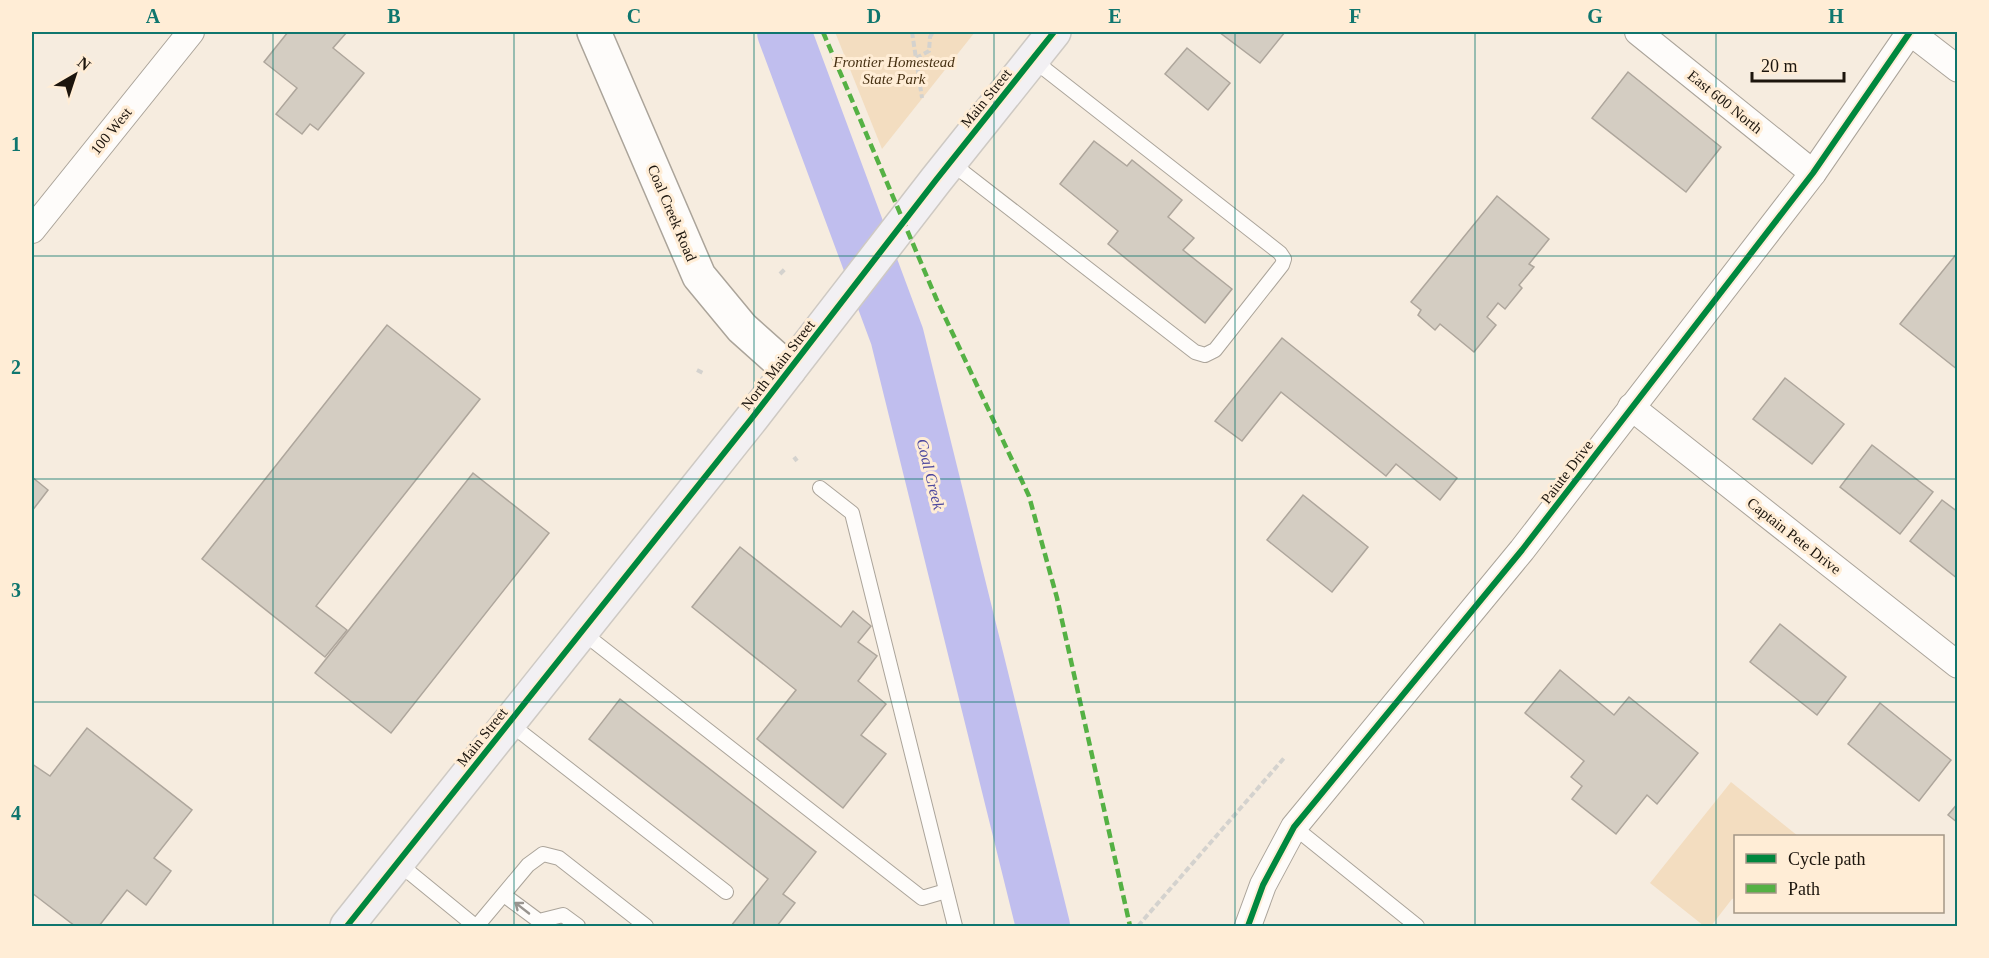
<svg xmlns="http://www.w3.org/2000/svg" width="1989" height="958" viewBox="0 0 1989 958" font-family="Georgia,serif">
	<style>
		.green { fill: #f3ddc0 }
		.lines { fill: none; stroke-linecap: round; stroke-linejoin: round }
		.river { stroke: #c0beee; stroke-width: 54 }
		.building { fill: #d4cdc2; stroke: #aea69c; stroke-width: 1.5 }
		.service-casing { stroke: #aba49a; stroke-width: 16 }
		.minor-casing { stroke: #aba49a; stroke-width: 28 }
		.secondary-casing { stroke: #aba49a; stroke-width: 36 }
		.primary-casing { stroke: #cec9c3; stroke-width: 36 }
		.path { stroke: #d4d2ce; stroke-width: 4; stroke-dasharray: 6 3; stroke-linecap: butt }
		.service { stroke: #fefcfa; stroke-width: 14 }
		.minor { stroke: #fefcfa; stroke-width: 26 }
		.secondary { stroke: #fefcfa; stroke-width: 33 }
		.primary { stroke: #f2f0f3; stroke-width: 33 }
		.quiet { stroke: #55b144; stroke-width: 4.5; stroke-dasharray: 9 4.5; stroke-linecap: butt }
		.cycleway-casing { stroke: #ffedd6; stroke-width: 10 }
		.cycleway { stroke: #00873e; stroke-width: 6 }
		.oneway { stroke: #98948f }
		.grid { fill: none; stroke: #0f766e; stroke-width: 1.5; stroke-opacity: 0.55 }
		.labels { text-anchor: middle; stroke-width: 6; stroke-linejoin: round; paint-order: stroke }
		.park-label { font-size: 15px; font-style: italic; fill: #473113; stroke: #ffedd6 }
		.street-label { font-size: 15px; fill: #1c150d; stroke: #ffedd6 }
		.water-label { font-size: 16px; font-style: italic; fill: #4f4a9f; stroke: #ffedd6 }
		.neatline { fill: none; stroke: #0f766e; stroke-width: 2 }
		.grid-label { font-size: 20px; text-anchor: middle; font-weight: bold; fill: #0f766e }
	</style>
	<rect width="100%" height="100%" fill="#f6ecdf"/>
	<g class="green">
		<polygon points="835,32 975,32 882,149"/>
		<polygon points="1731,782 1798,836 1736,836 1735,898 1732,899 1711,926 1704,926 1650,883"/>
	</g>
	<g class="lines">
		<polyline class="river" points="784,32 897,336 1043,926"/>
	</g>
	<g class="building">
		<polygon points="288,32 347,32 333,48 364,73 318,130 310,124 302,134 276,114 297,88 264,62"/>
		<polygon points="1219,32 1285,32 1260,63"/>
		<polygon points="1187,48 1230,83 1208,110 1165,74"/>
		<polygon points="1628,72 1721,147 1686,192 1592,118"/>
		<polygon points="1094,141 1127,166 1132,160 1182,200 1168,217 1194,238 1183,250 1232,289 1205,323 1108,244 1118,231 1060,184"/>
		<polygon points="1497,196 1549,239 1529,264 1534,267 1519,285 1522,288 1505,309 1498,303 1487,317 1496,325 1474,352 1440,324 1435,330 1418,315 1421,310 1411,302"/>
		<polygon points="1958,252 1958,370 1900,324"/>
		<polygon points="387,325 480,399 316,606 347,630 325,657 202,559"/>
		<polygon points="1282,338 1457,478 1440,500 1396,464 1386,476 1281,392 1242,441 1215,421"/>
		<polygon points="1785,378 1844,424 1812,464 1753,419"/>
		<polygon points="1872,445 1933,492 1900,534 1840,487"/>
		<polygon points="473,473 549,533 391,733 315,673"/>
		<polygon points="32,477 48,490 32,511"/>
		<polygon points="1303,495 1368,547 1332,592 1267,540"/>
		<polygon points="1942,500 1958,512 1958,579 1910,541"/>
		<polygon points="740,547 841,627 853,611 871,626 858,642 877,656 858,681 886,704 861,735 886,754 843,808 757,739 796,690 692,607"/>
		<polygon points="1780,624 1846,677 1817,715 1750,662"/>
		<polygon points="1560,670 1614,715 1629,697 1698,753 1657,804 1647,795 1616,834 1572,799 1582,786 1571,777 1584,761 1525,713"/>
		<polygon points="620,699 816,852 783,894 795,903 777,926 731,926 768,879 589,739"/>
		<polygon points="1880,703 1951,760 1919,801 1848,744"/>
		<polygon points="87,728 192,810 154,858 171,871 146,905 127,890 99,926 75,926 32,893 32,764 50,776"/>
		<polygon points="1958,803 1958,823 1948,815"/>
	</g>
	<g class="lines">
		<g class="service-casing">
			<g id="service">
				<polyline points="950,162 1195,352 1205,355 1215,350 1282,265 1284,259 1280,253 1032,59"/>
				<polyline points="820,488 852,513 955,926"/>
				<polyline points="582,632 922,898 946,891"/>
				<polyline points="509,723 726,892"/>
				<polyline points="1294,827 1417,926"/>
				<polyline points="398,863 475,926"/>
				<polyline points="504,895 539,921 563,915 578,926"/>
				<polyline points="477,926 528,865 543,854 559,858 646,926"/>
			</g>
		</g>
		<g class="minor-casing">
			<g id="minor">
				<polyline points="1638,32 1813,173"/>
				<polyline points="1910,32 1958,69"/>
				<polyline points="32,230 191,32"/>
				<polyline points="1631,407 1958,665"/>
				<polyline points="1248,926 1263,885 1294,827 1522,550 1813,173 1910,32"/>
			</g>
		</g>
		<g class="secondary-casing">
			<polyline id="secondary" points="594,32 699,276 742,328 789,370"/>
		</g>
		<g class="primary-casing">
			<polyline id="primary" points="347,926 752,418 936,180 1054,32"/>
		</g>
		<g class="path">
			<polyline points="912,32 922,98"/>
			<polyline points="916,58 929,51 930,37 933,32"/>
			<polyline points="780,274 785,269"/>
			<polyline points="697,370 705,374"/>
			<polyline points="794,457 797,461"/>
			<polyline points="1138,926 1285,757"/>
		</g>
		<use href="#service" class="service"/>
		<use href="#minor" class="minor"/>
		<use href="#secondary" class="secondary"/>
		<use href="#primary" class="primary"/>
		<polyline class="quiet" points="823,32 936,298 1029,496 1057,598 1130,926"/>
		<g class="cycleway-casing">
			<g id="cycleway">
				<polyline points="347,926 752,418 936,180 1054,32"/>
				<polyline points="1248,926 1263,885 1294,827 1522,550 1813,173 1910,32"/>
			</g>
		</g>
		<use href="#cycleway" class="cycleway"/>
	</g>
	<defs><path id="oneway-shaft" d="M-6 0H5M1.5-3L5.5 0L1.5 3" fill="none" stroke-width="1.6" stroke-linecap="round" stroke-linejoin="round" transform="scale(1.5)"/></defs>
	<use class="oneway" href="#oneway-shaft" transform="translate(522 908) rotate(-142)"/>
	<path class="grid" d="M273,32V926M514,32V926M754,32V926M994,32V926M1235,32V926M1475,32V926M1716,32V926M32,256H1958M32,479H1958M32,702H1958"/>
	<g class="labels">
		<g class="park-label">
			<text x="894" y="67">Frontier Homestead<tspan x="894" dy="17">State Park</tspan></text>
		</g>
		<g class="street-label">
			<text transform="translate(986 98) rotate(-51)" y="5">Main Street</text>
			<text transform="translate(1725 102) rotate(39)" y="5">East 600 North</text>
			<text transform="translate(111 131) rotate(-51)" y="5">100 West</text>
			<text transform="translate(672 213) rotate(67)" y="5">Coal Creek Road</text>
			<text transform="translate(778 365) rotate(-52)" y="5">North Main Street</text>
			<text transform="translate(1567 472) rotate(-53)" y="5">Paiute Drive</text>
			<text transform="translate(1794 536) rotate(38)" y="5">Captain Pete Drive</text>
			<text transform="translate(482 737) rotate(-51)" y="5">Main Street</text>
		</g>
		<g class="water-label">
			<text transform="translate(931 474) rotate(76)" y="6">Coal Creek</text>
		</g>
	</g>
	<rect width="1989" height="958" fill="none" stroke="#ffedd6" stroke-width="66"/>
	<rect x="1734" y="835" width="210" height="78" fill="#ffedd6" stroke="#a49786" stroke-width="1.5"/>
	<rect x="1746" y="854" width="30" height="9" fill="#00873e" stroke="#a49786" stroke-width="1.5"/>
	<text x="1788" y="865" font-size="18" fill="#1c150d">Cycle path</text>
	<rect x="1746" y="884" width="30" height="9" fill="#55b144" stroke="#a49786" stroke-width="1.5"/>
	<text x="1788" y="895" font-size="18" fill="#1c150d">Path</text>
	<g transform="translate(75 75) rotate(39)" stroke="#ffedd6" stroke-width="4.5" paint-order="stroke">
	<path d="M0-4.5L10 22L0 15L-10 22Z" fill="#1c150d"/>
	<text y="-9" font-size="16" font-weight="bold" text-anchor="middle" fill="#1c150d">N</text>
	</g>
	<path d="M1752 72v9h92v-9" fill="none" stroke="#1c150d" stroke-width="3"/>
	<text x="1761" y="72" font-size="18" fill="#1c150d" stroke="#ffedd6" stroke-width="4.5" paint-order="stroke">20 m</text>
	<rect x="33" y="33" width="1923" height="892" class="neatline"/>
	<g class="grid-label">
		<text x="153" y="23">A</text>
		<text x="394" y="23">B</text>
		<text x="634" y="23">C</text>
		<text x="874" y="23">D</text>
		<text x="1115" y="23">E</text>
		<text x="1355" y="23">F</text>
		<text x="1595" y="23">G</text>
		<text x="1836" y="23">H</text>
		<text x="16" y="151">1</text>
		<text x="16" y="374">2</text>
		<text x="16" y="597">3</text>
		<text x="16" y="820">4</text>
	</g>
</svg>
